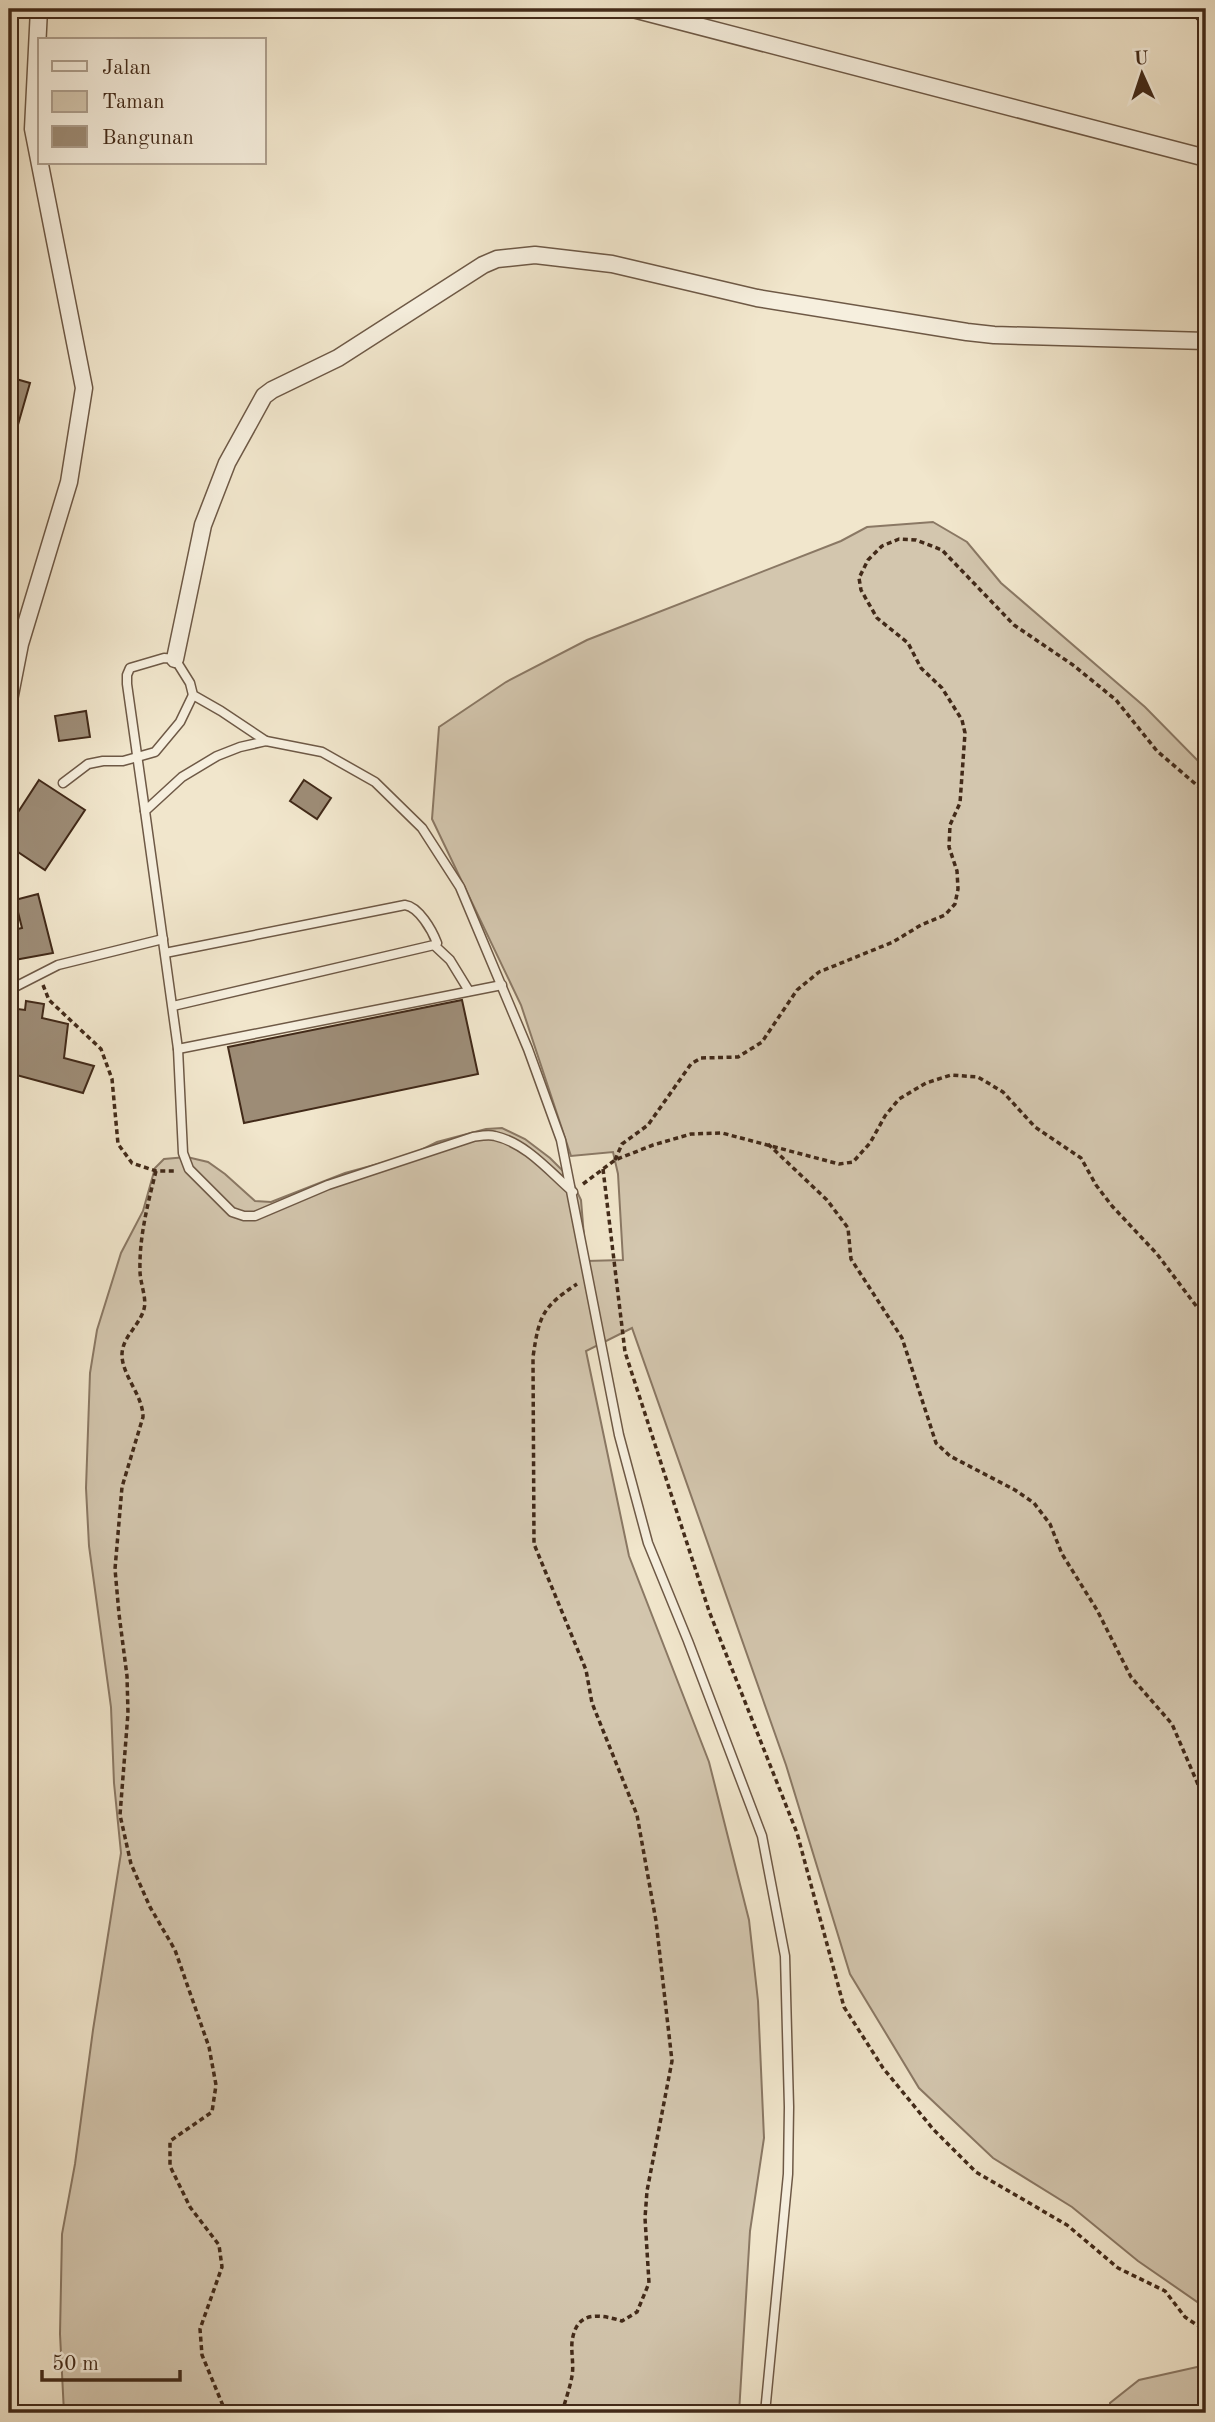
<svg xmlns="http://www.w3.org/2000/svg" width="1215" height="2422" viewBox="0 0 1215 2422" font-family="'Old Standard TT',serif">
	<style>
		.green { fill: #d3c6ae; stroke: #8a7864; stroke-width: 2 }
		.building { fill: #9d8c76; stroke: #422a19; stroke-width: 2 }
		.lines { fill: none; stroke-linecap: round; stroke-linejoin: round }
		.service-casing { stroke: #6e5946; stroke-width: 11 }
		.minor-casing { stroke: #6e5946; stroke-width: 19 }
		.secondary-casing { stroke: #422a19; stroke-width: 26 }
		.path { stroke: #422a19; stroke-width: 3.5; stroke-dasharray: 5 3.5; stroke-linecap: butt }
		.service { stroke: #f6efde; stroke-width: 8 }
		.minor { stroke: #f6efde; stroke-width: 16 }
		.secondary { stroke: #f6efde; stroke-width: 23 }
	</style>
	<rect width="100%" height="100%" fill="#f1e6cc"/>
	<filter id="stains"><feTurbulence type="fractalNoise" baseFrequency=".00286" numOctaves="4"/><feColorMatrix values="0 0 0 0 .2 0 0 0 0 .09 0 0 0 0 .02 0 0 0 .5 -.17"/></filter>
	<radialGradient id="worn" r=".72"><stop offset=".6" stop-color="#630" stop-opacity="0"/><stop offset="1" stop-color="#630" stop-opacity=".3"/></radialGradient>
	<g class="green">
		<polygon points="933,522 967,542 1001,583 1145,707 1206,769 1206,2308 1138,2261 1072,2207 993,2158 919,2088 850,1974 786,1765 632,1328 586,1351 629,1556 709,1762 749,1920 758,2001 764,2138 750,2231 739,2413 64,2413 60,2334 62,2234 75,2164 93,2030 121,1853 114,1783 111,1707 89,1546 86,1488 90,1373 97,1330 121,1253 143,1211 155,1168 164,1159 187,1157 208,1162 225,1174 255,1201 271,1202 345,1173 411,1155 437,1142 486,1129 502,1128 525,1139 550,1158 571,1179 581,1200 586,1261 623,1260 618,1174 613,1152 571,1156 521,1005 432,819 439,727 506,682 587,640 841,541 867,527"/>
		<polygon points="1206,2365 1206,2413 1110,2413 1110,2403 1139,2380"/>
	</g>
	<g class="building">
		<polygon points="9,377 30,383 13,442 9,441"/>
		<polygon points="86,711 90,737 59,741 55,716"/>
		<polygon points="39,780 85,810 45,870 9,846 9,826"/>
		<polygon points="304,780 331,798 317,819 290,801"/>
		<polygon points="38,894 53,953 9,961 9,931 22,928 15,900"/>
		<polygon points="462,1000 478,1074 244,1123 228,1047"/>
		<polygon points="26,1001 44,1004 42,1018 68,1024 64,1058 94,1066 83,1093 9,1073 9,1008 25,1010"/>
	</g>
	<g class="lines">
		<g class="service-casing">
			<g id="service">
				<polyline points="63,783 88,764 103,761 123,761 155,752 180,722 193,695"/>
				<polyline points="145,811 127,684 127,675 130,668 164,658 175,659 190,683 193,695 221,711 266,741"/>
				<polyline points="434,945 450,960 469,991"/>
				<path d="M165,953L405,905C419,907 432,930 437,943L434,945L173,1006"/>
				<polyline points="9,990 58,965 163,939"/>
				<polyline points="178,1049 502,985"/>
				<path d="M573,1192C550,1172 526,1143 495,1136C488,1134 480,1136 473,1137L328,1185L255,1216H244L232,1212L189,1169L183,1153L178,1049L145,811L182,777L217,756L240,747L266,741L322,752L375,782L422,828L460,887L528,1049L561,1140L619,1435L648,1543L688,1641L762,1836L785,1956L789,2107L788,2174L765,2413"/>
			</g>
		</g>
		<g class="minor-casing">
			<g id="minor">
				<polyline points="633,9 1206,158"/>
				<polyline points="175,659 203,525 227,463 264,396 272,390 338,358 483,265 497,259 535,255 612,264 757,298 967,332 994,335 1206,341"/>
				<polyline points="9,700 20,644 69,482 84,388 33,129 39,9"/>
			</g>
		</g>
		<g class="secondary-casing">
			<polyline id="secondary" points="1204,9 1206,11"/>
		</g>
		<g class="path">
			<polyline points="43,985 49,1000 101,1049 112,1079 118,1144 132,1163 156,1171 177,1171"/>
			<polyline points="768,1144 827,1200 848,1228 851,1259 902,1338 936,1443 950,1456 1015,1490 1034,1503 1050,1524 1062,1554 1097,1610 1131,1677 1172,1724 1206,1803"/>
			<polyline points="615,1160 622,1144 648,1125 691,1064 701,1058 738,1057 762,1042 797,990 819,972 893,942 921,925 945,915 955,904 958,889 957,871 949,847 950,825 960,803 965,733 962,720 942,688 921,668 908,643 877,618 861,590 859,578 868,560 882,546 899,539 916,540 942,550 1014,625 1073,665 1116,700 1157,751 1206,793"/>
			<polyline points="603,1169 625,1352 709,1611 797,1833 844,2007 883,2068 933,2129 976,2172 1067,2225 1118,2268 1165,2291 1185,2317 1206,2331"/>
			<path d="M156,1171C148,1203 139,1237 140,1271C140,1283 147,1298 144,1309C139,1327 121,1337 122,1357C124,1378 143,1396 143,1417L122,1487L115,1569L119,1614L127,1676L128,1713L120,1815L131,1864L150,1907L175,1950L209,2047L216,2085L212,2112L170,2141V2166L190,2207L219,2245L222,2267L200,2329L202,2355L226,2413"/>
			<polyline points="583,1184 615,1160 653,1145 691,1134 722,1133 839,1164 853,1162 870,1143 885,1116 899,1099 926,1083 951,1075 978,1077 1003,1092 1035,1127 1081,1158 1096,1185 1112,1206 1157,1254 1206,1319"/>
			<path d="M562,2413C565,2401 570,2388 572,2376C574,2365 571,2353 572,2342C576,2310 599,2314 622,2321L637,2312L649,2283L645,2218L647,2191L672,2061L656,1921L637,1815L592,1703L586,1670L534,1544L533,1357C539,1316 542,1307 577,1284"/>
		</g>
		<use href="#service" class="service"/>
		<use href="#minor" class="minor"/>
		<use href="#secondary" class="secondary"/>
	</g>
	<rect width="1215" height="2422" fill="none" stroke="#f1e6cc" stroke-width="35"/>
	<rect x="10" y="10" width="1194" height="2401" fill="none" stroke="#422a19" stroke-width="3.5"/>
	<rect x="18" y="18" width="1180" height="2387" fill="none" stroke="#422a19" stroke-width="2"/>
	<rect x="38" y="38" width="228" height="126" fill="#f6efde" stroke="#aea08f" stroke-width="2"/>
	<rect x="52" y="61" width="35" height="10" fill="#f6efde" stroke="#aea08f" stroke-width="2"/>
	<text x="102" y="74" font-size="21" fill="#422a19">Jalan</text>
	<rect x="52" y="91" width="35" height="21" fill="#d3c6ae" stroke="#aea08f" stroke-width="2"/>
	<text x="102" y="108" font-size="21" fill="#422a19">Taman</text>
	<rect x="52" y="126" width="35" height="21" fill="#9d8c76" stroke="#aea08f" stroke-width="2"/>
	<text x="102" y="144" font-size="21" fill="#422a19">Bangunan</text>
	<g transform="translate(1142 74) rotate(357)" stroke="#f6efde" stroke-width="5" paint-order="stroke">
	<path d="M0-5L12 26L0 18L-12 26Z" fill="#422a19"/>
	<text y="-10" font-size="19" font-weight="bold" text-anchor="middle" fill="#422a19">U</text>
	</g>
	<path d="M42 2370v10h138v-10" fill="none" stroke="#422a19" stroke-width="3.5"/>
	<text x="52" y="2370" font-size="21" fill="#422a19" stroke="#f6efde" stroke-width="5" paint-order="stroke">50 m</text>
	<rect width="100%" height="100%" filter="url(#stains)"/>
	<rect width="100%" height="100%" fill="url(#worn)"/>
</svg>
